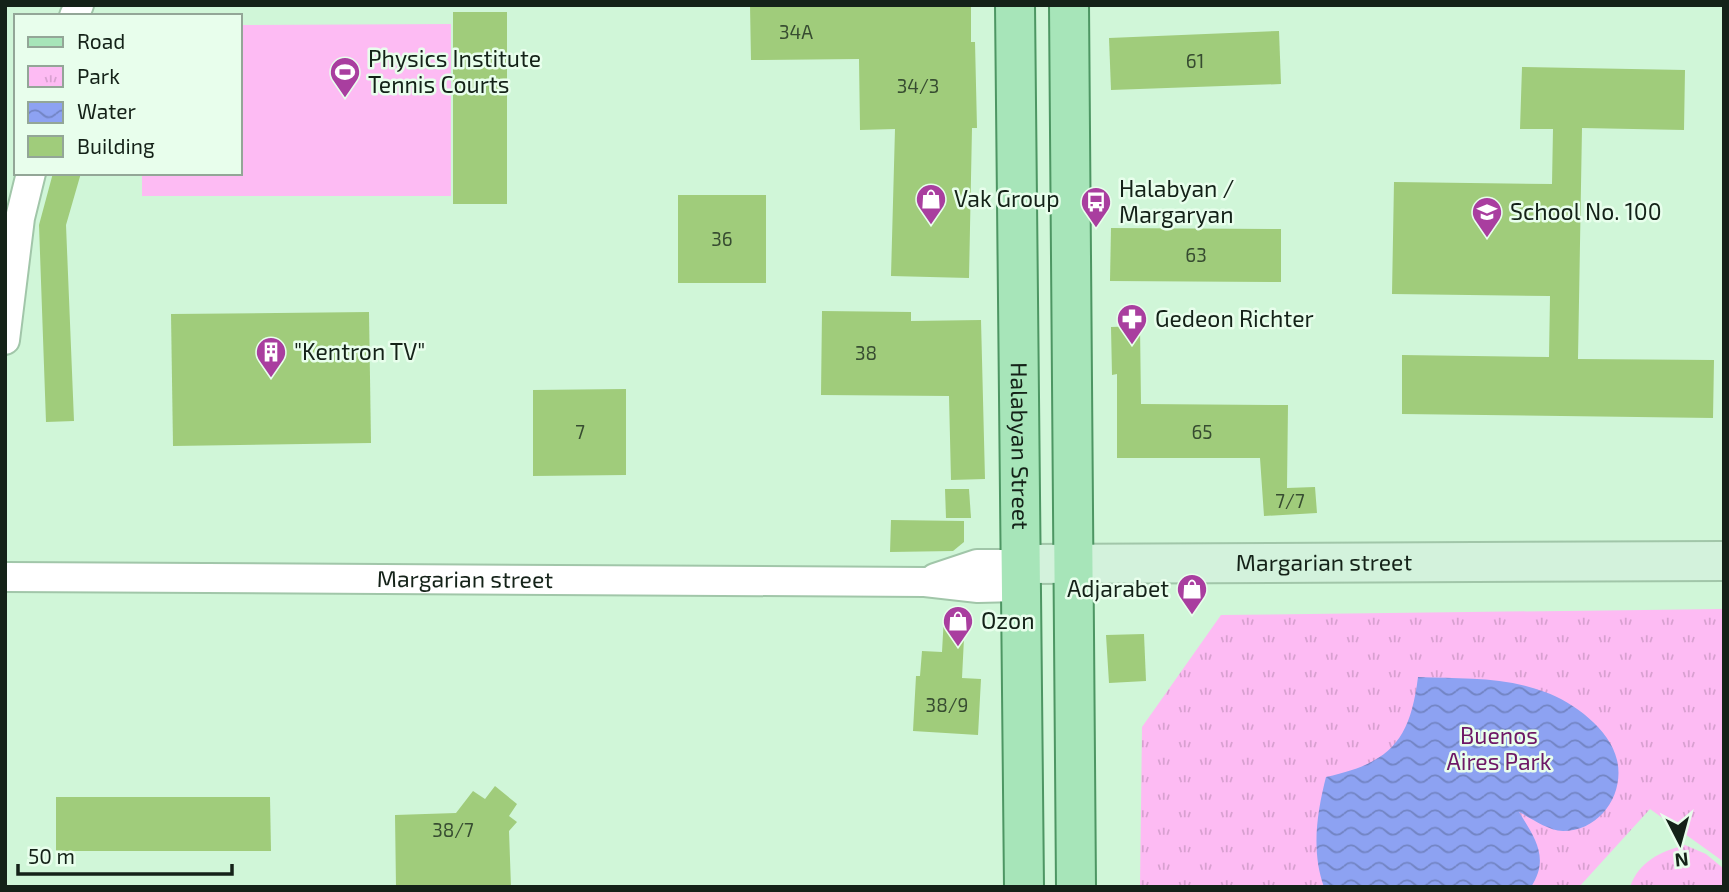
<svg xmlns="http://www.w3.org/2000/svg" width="1729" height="892" viewBox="0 0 1729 892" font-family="'Exo 2',sans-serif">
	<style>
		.green { fill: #fdbbf3 }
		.park { fill: url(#park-tufts) }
		.water { fill: url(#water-waves) }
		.building { fill: #a0cc7b }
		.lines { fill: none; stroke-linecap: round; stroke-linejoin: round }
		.minor-casing { stroke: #a1c6a9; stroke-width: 32 }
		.secondary-casing { stroke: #a1c6a9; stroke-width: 42 }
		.primary-casing { stroke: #4d9663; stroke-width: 42 }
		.minor { stroke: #fff; stroke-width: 28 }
		.secondary { stroke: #d3f2dc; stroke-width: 38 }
		.primary { stroke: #a7e5b9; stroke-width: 38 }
		.labels { text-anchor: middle; stroke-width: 5; stroke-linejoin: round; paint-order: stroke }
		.number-label { font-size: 19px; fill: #374c31 }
		.poi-label { font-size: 23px; fill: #142218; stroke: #e8feec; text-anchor: start }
		.street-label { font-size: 23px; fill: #142218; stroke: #e8feec }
		.park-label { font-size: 23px; fill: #6e1866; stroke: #e8feec }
	</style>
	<defs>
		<pattern id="park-tufts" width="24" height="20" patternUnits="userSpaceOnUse" patternTransform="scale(1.75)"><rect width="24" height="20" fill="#fdbbf3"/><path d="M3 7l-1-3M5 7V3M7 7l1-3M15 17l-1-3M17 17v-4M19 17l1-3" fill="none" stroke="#d8a0d0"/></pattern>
		<pattern id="water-waves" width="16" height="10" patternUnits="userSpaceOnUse" patternTransform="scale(1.75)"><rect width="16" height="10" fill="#8da2f2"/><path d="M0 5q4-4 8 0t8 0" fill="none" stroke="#7284c3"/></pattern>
	</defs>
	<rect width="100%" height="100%" fill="#d0f6d8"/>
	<polygon class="green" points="451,24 451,196 142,196 142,173 240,173 240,25"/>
	<g class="park">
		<polygon points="1724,609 1724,862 1650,809 1579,887 1140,887 1142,727 1221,615"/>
		<path d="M1685,845L1706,854L1724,869V887H1630C1639,861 1660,852 1685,845Z"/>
	</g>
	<path class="water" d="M1418,677C1461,679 1504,676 1545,692C1573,702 1610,729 1617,760C1625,794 1600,831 1563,831C1547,830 1533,819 1519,812C1535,838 1550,858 1531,887H1324C1311,852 1317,812 1326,777C1390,763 1410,741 1418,677Z"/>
	<g class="building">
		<polygon points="750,5 971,5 971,42 975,42 977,128 972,128 969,278 891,276 895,129 860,130 859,59 751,60"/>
		<rect x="453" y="12" width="54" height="192"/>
		<polygon points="1279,31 1281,84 1111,90 1109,38"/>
		<polygon points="1522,67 1685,70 1684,130 1582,128 1578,359 1714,360 1713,418 1402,414 1402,355 1549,357 1550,296 1392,294 1394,182 1552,184 1553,129 1520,129"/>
		<polygon points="53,173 81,173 66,225 74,421 46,422 39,225"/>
		<rect x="678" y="195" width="88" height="88"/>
		<polygon points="1111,228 1281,229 1281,282 1110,281"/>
		<polygon points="822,311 911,312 911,321 981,320 985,479 951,480 949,396 821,395"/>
		<polygon points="369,312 371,443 173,446 171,314"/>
		<polygon points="1140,326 1141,404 1288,405 1287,488 1315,487 1317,513 1264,516 1260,458 1117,458 1117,374 1112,375 1111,327"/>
		<polygon points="626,389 626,475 533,476 533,390"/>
		<polygon points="945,489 969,489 971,518 946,518"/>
		<polygon points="891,520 964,521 964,542 953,551 890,552"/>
		<polygon points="944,616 965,618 962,678 981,679 978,735 913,731 916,676 920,676 922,651 942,652"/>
		<polygon points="1144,634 1146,681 1109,683 1106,635"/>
		<polygon points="495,786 517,804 509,816 517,822 509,831 511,887 396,887 395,815 456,813 473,791 485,799"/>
		<polygon points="56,797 270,797 271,851 56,851"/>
	</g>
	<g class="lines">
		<g class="minor-casing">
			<g id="minor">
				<polyline points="74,16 79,5"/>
				<polyline points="5,340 20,218 31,173"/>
				<path id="s1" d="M5,577L925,582L978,588L1022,587"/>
				<polyline points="935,578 977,564 1021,564"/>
			</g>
		</g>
		<g class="secondary-casing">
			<g id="secondary">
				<path id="s2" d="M1021,564L1724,561"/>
			</g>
		</g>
		<g class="primary-casing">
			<g id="primary">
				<path id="s3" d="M1015,5L1024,887"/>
				<polyline points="1069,5 1076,887"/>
			</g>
		</g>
		<use href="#minor" class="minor"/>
		<use href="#secondary" class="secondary"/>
		<use href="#primary" class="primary"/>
	</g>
	<defs>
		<g id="stadium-pin" transform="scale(1.575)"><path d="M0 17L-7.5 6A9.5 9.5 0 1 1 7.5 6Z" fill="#a93e9f" stroke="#e8feec"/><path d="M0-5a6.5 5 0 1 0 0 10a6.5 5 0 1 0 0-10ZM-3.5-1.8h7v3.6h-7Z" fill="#fff"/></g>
		<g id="shop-pin" transform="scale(1.575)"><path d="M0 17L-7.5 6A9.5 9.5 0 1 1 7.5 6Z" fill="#a93e9f" stroke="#e8feec"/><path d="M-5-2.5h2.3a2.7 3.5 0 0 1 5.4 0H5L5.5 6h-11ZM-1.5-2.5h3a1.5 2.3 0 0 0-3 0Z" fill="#fff"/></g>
		<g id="bus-pin" transform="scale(1.575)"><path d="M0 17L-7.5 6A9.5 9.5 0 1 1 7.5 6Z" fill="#a93e9f" stroke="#e8feec"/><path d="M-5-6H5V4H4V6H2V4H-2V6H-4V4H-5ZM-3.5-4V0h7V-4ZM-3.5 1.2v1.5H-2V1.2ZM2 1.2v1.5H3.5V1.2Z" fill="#fff"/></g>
		<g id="school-pin" transform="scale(1.575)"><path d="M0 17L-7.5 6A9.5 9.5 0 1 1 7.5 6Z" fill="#a93e9f" stroke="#e8feec"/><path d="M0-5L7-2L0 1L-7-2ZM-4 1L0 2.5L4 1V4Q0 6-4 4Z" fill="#fff"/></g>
		<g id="pharmacy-pin" transform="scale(1.575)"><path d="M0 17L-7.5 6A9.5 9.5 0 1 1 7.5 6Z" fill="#a93e9f" stroke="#e8feec"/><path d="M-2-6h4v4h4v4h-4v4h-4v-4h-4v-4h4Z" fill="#fff"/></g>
		<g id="building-pin" transform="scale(1.575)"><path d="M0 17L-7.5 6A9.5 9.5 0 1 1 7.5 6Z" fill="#a93e9f" stroke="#e8feec"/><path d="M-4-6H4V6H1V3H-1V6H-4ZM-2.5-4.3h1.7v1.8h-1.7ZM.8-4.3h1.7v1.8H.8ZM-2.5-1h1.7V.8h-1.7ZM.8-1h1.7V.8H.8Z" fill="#fff"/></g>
	</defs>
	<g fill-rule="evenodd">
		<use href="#stadium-pin" x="345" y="72"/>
		<use href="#shop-pin" x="931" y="199"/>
		<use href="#bus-pin" x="1096" y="202"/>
		<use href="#school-pin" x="1487" y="212"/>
		<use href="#pharmacy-pin" x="1132" y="319"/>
		<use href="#building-pin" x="271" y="352"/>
		<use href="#shop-pin" x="1192" y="589"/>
		<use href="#shop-pin" x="958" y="621"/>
	</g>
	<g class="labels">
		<g class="number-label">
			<text x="796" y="39">34A</text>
			<text x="1195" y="68">61</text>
			<text x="918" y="93">34/3</text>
			<text x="722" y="246">36</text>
			<text x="1196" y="262">63</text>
			<text x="866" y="360">38</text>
			<text x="580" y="439">7</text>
			<text x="1202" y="439">65</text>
			<text x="1290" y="508">7/7</text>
			<text x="947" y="712">38/9</text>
			<text x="453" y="837">38/7</text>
		</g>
		<g class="poi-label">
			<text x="368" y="67">Physics Institute<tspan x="368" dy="26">Tennis Courts</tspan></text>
			<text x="1119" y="197">Halabyan /<tspan x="1119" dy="26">Margaryan</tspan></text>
			<text x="954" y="207">Vak Group</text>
			<text x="1510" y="220">School No. 100</text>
			<text x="1155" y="327">Gedeon Richter</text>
			<text x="294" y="360">"Kentron TV"</text>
			<text x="1169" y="597" text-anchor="end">Adjarabet</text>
			<text x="981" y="629">Ozon</text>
		</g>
		<g class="street-label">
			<text dy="8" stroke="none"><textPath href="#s3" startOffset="441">Halabyan Street</textPath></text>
			<text dy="8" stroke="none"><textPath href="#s2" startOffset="303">Margarian street</textPath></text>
			<text dy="8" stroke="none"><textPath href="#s1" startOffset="460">Margarian street</textPath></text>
		</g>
		<g class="park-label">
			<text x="1499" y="744">Buenos<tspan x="1499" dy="26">Aires Park</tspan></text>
		</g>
	</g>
	<rect width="1729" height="892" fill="none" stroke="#142218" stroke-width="14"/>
	<rect x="14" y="14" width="228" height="161" fill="#e8feec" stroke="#93a697" stroke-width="2"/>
	<rect x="28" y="37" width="35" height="10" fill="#a7e5b9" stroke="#93a697" stroke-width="2"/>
	<text x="77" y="49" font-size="21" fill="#142218">Road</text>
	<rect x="28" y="66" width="35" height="21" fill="url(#park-tufts)" stroke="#93a697" stroke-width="2"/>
	<text x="77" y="84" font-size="21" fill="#142218">Park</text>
	<rect x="28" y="102" width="35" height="21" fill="url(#water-waves)" stroke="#93a697" stroke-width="2"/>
	<text x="77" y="119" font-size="21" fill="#142218">Water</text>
	<rect x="28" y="136" width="35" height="21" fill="#a0cc7b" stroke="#93a697" stroke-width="2"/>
	<text x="77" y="154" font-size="21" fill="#142218">Building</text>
	<g transform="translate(1680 843) rotate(174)" stroke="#e8feec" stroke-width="5" paint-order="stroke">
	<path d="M0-5L12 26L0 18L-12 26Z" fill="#142218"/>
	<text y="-10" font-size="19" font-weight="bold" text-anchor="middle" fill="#142218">N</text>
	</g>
	<path d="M18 864v10h214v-10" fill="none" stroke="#142218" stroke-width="3.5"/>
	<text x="28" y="864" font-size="21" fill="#142218" stroke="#e8feec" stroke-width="5" paint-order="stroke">50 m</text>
</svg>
